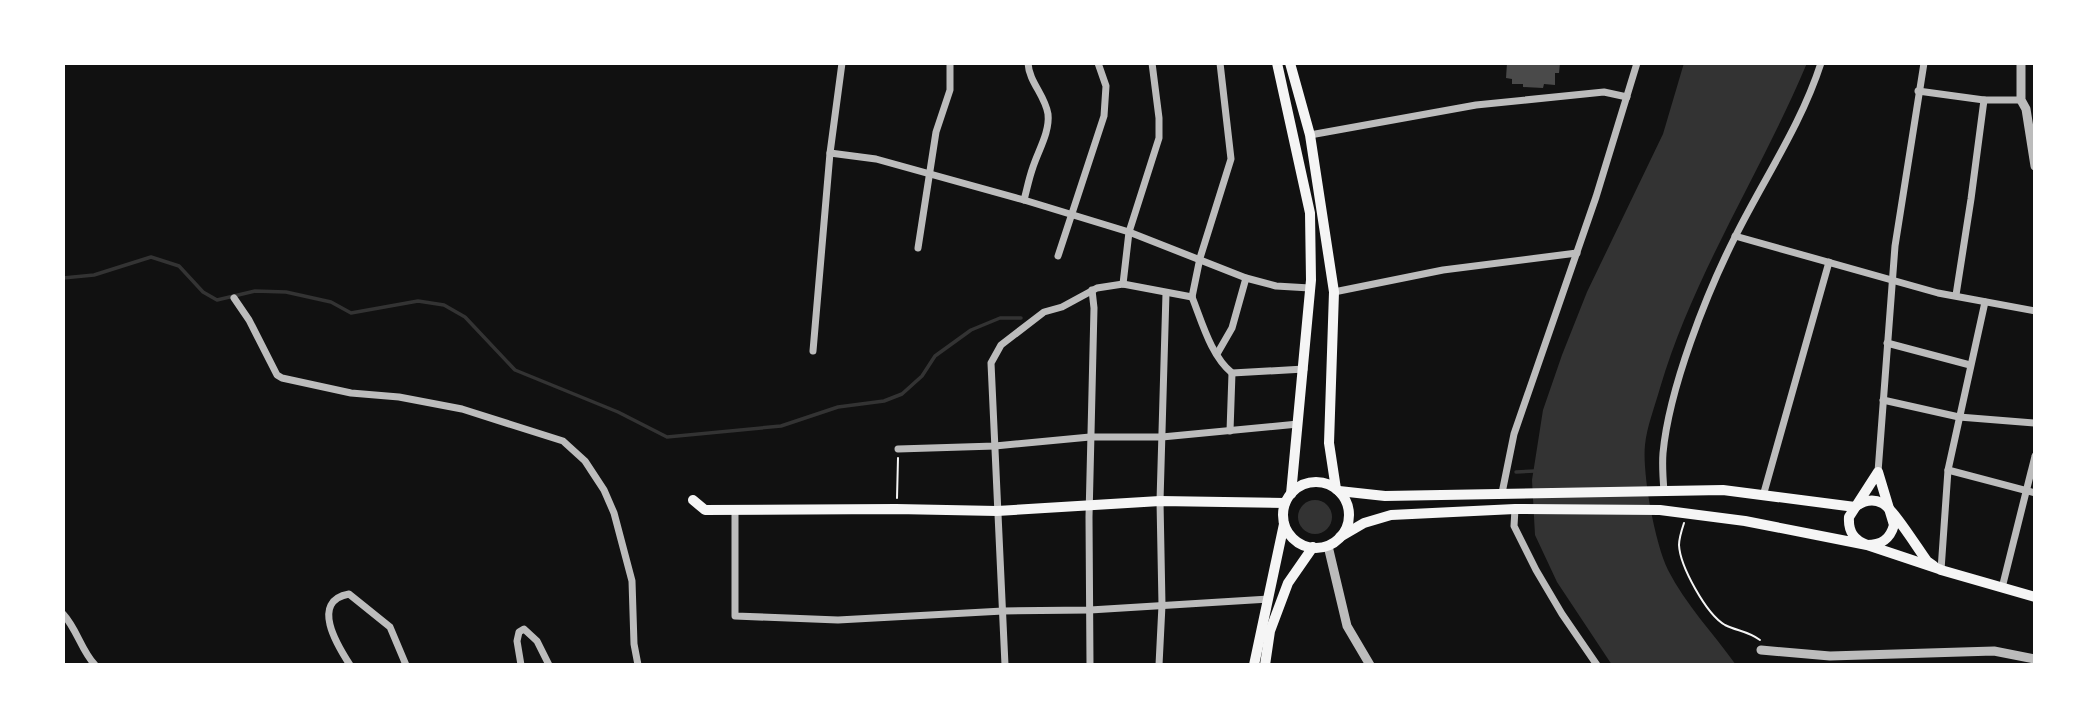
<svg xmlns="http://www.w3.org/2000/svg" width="2098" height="728" viewBox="0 0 2098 728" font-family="Barlow,sans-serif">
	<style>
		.water { fill: #333 }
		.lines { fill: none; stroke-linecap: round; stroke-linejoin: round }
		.stream { stroke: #333; stroke-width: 3.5 }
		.building { fill: #4a4a4a }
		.path { stroke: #f5f5f5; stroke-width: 2 }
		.minor { stroke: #bcbcbc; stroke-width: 7 }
		.tertiary { stroke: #bcbcbc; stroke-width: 9 }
		.secondary { stroke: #f5f5f5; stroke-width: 10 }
		.primary { stroke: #f5f5f5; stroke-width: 10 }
	</style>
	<rect width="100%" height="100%" fill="#111"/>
	<g class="water">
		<path d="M1684,63H1807C1761,173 1694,273 1660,388C1655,406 1647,426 1645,445C1642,473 1655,544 1668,570C1685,604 1714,634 1736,665H1612L1557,582L1535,535L1532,480L1543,410L1562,355L1587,292L1663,134Z"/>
		<circle cx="1315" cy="517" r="17"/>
	</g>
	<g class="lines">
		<g class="stream">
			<polyline points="63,278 94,275 151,257 179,266 203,292 217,300 255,291 286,292 331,302 351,313 418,301 444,305 465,317 515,370 618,412 667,437 781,426 838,407 884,401 902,394 922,376 935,356 971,330 1000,318 1021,318"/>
			<polyline points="1516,472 1535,471"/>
		</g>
	</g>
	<polygon class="building" points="1507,63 1560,63 1559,73 1555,73 1555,85 1544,84 1543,88 1523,87 1523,84 1512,84 1512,79 1506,78"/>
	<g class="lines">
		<g class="path">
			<polyline points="897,498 898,458"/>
			<path d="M1684,523C1682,529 1679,538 1679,545C1680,566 1706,614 1725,625C1737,631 1748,631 1760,640"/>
		</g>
		<g class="minor">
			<polyline points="1918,91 1984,100 2021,100"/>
			<polyline points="1310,135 1476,105 1604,92 1627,97"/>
			<polyline points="830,153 876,159 1024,200 1129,232 1246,278 1276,286 1310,288"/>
			<path d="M1024,200C1027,189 1029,178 1033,167C1038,151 1050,132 1048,114C1045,95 1029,82 1028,63"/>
			<polyline points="1735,236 1938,293 2035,311"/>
			<polyline points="918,248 936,132 950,90 950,63"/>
			<polyline points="1058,256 1104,116 1106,86 1098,63"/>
			<polyline points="1123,284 1129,232 1159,138 1159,118 1152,63"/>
			<polyline points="1334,292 1443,270 1577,253"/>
			<polyline points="1956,295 1971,199 1984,100"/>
			<polyline points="1192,297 1200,258 1231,159 1220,63"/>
			<path d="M1192,297C1202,322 1211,356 1232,373L1304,369"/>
			<polyline points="234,298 249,320 277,375 282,378 351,393 399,397 462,409 563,441 585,461 604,490 614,513 632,581 634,644 638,665"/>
			<polyline points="1887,343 1970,365"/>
			<polyline points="813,351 830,153 842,63"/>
			<polyline points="1217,354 1232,328 1246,278"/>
			<polyline points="1883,400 1959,417 2035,423"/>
			<polyline points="1230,431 1232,373"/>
			<polyline points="898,449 995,446 1090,437 1162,437 1298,424"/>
			<polyline points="1948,470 2035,493"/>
			<polyline points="1878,472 1895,246 1924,63"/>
			<path d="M1664,491C1663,479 1662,466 1663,453C1669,389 1706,294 1736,235C1765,177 1801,125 1821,63"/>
			<polyline points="1502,493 1514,434 1596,197 1637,63"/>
			<polyline points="1763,496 1829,262"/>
			<polyline points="1515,509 1514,526 1536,570 1562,614 1597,665"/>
			<polyline points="735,510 735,616 838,620 1003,611 1090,610 1269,599"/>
			<polyline points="1941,570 1948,470 1985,302"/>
			<polyline points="2002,588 2035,456"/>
			<path d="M63,614C77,629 81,650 95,665"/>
			<path d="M350,665C337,645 310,601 349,594L390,627L406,665"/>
			<polyline points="521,665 517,641 519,632 524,629 537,641 549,665"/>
			<polyline points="1005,665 991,363 1001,345 1044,312 1062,307 1097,288 1123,284 1192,297"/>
			<polyline points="1090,665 1089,517 1094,308 1092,290"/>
			<polyline points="1159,665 1162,605 1160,501 1166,293"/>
		</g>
		<g class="tertiary">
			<polyline points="2021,63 2021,100 2026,109 2035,166"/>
			<polyline points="1328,546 1347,626 1370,665"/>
			<polyline points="1761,650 1830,656 1994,651 2035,659"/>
		</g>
		<g class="secondary">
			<path d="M1339,491L1385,496L1723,490L1855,507C1863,501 1872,498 1882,503C1893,508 1918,549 1927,561L1934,566"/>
			<polyline points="693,500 705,510 896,509 997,511 1160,501 1285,503"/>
			<path d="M1340,537L1364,523L1391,515L1515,509L1660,510L1745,521L1867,545C1882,545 1890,539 1894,525L1878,472L1849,517C1848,532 1854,540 1867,545L1939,569L1941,570L2035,597"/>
		</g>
		<g class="primary">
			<polyline points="1277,63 1310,213 1311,280 1291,494"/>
			<polyline points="1290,63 1310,135 1334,292 1329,443 1336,489"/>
			<circle cx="1316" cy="515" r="33"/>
			<polyline points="1254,665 1284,524"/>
			<polyline points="1265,665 1270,631 1288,583 1313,547"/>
		</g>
	</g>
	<rect width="2098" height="728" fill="none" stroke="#ffffff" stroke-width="130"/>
</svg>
